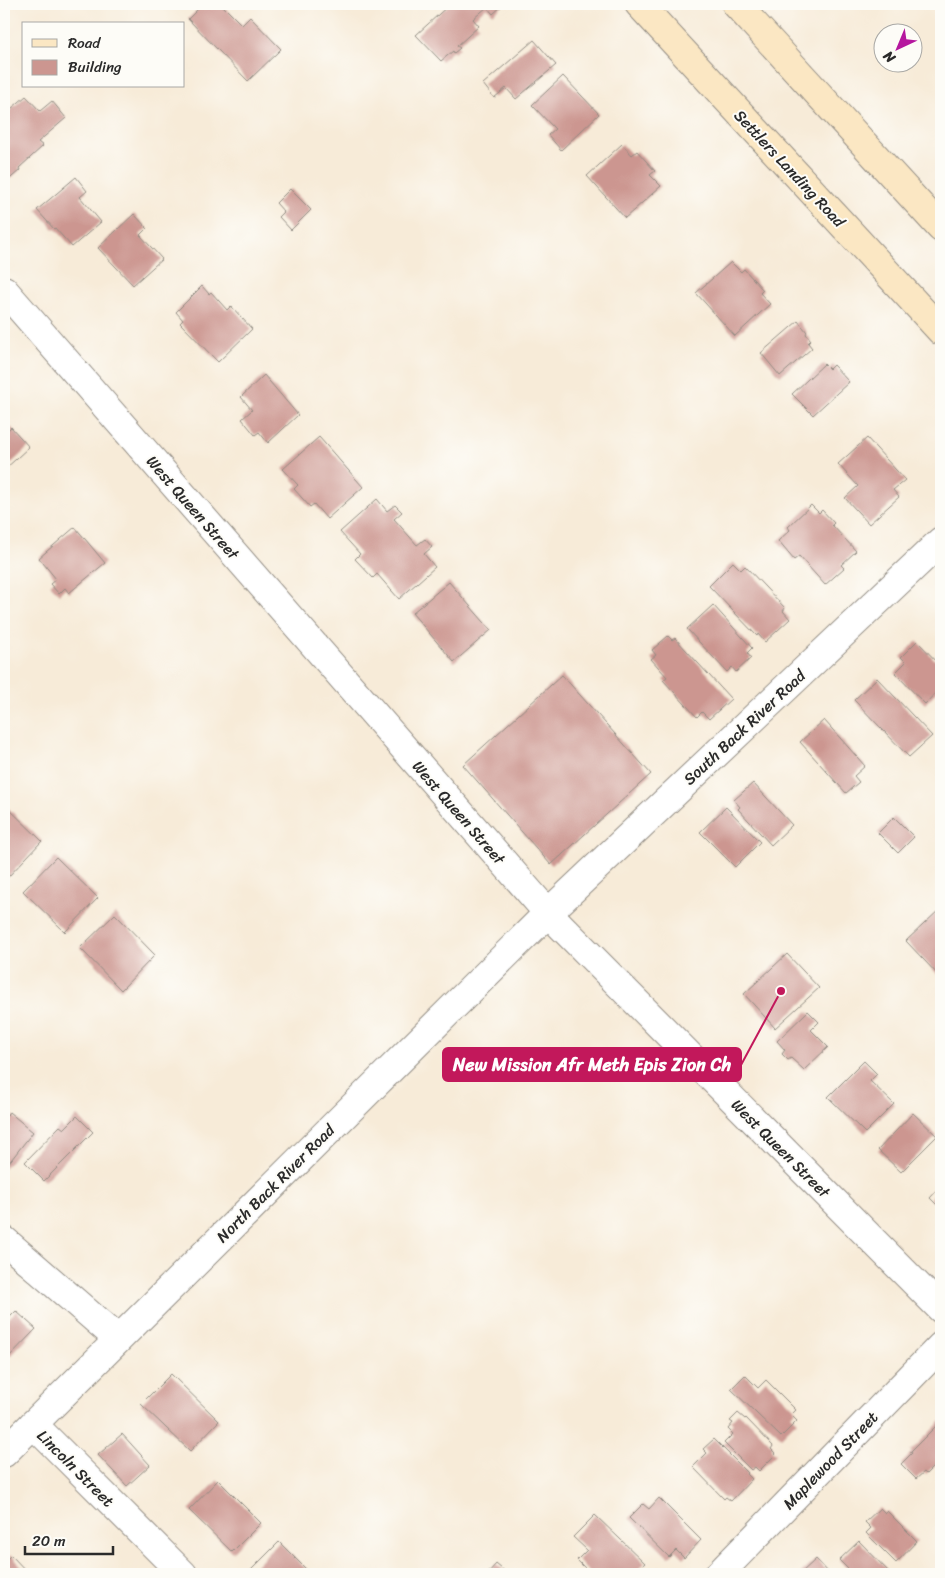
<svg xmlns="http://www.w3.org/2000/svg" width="945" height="1578" viewBox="0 0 945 1578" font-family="Sriracha,sans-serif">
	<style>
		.building { fill: #cc9690 }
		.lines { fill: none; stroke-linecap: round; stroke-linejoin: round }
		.street-casing { stroke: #918b82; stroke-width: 30 }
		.secondary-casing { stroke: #918b82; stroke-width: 30 }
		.street { stroke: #fff; stroke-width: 28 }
		.secondary { stroke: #fbe7c3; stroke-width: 28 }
		.labels { text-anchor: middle; stroke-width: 4; stroke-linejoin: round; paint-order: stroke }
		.street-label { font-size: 16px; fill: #2b2b2b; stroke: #fdfcf7 }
		.leader { fill: none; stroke: #c2185b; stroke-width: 2 }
		.callout-dot { fill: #c2185b; stroke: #fdfcf7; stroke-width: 2 }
		.callout { fill: #c2185b; stroke: #c2185b; stroke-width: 2 }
		.callout-label { font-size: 18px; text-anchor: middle; font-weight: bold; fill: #fff }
	</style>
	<rect width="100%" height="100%" fill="#fdfcf7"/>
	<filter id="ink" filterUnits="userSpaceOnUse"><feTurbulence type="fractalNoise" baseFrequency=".02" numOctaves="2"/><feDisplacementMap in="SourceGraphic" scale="10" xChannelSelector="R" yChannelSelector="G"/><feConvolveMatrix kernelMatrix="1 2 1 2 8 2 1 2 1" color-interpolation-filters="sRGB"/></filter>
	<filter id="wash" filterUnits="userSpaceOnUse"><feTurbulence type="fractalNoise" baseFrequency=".0096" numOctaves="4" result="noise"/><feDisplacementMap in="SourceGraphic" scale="20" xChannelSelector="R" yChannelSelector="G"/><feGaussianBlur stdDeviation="1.12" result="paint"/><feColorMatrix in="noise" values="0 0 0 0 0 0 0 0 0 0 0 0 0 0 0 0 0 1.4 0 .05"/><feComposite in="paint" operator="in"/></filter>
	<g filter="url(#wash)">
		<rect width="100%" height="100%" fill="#f7ebd8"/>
		<g id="blocks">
			<g class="building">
				<polygon points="203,4 221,4 242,25 250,17 281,49 248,81 188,19"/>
				<polygon points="450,4 504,4 493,14 487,7 473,19 479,26 457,46 460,48 454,53 453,51 441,61 416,35"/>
				<polygon points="534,40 556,65 516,99 506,88 494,98 483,84"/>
				<polygon points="563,76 599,114 561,150 548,135 555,129 532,105"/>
				<polygon points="26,96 40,111 52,101 66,118 38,142 43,146 19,168 20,170 4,184 4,115"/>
				<polygon points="622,144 632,155 637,151 655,171 650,175 661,186 625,218 587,176"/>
				<polygon points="76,177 87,191 80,197 101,222 72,247 55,228 54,229 37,210"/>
				<polygon points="290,189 311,210 291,230 279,217 284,212 276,203"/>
				<polygon points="134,214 147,228 140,235 162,259 133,285 98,248"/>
				<polygon points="731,262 741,272 744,269 763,290 760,293 770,304 735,336 696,293"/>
				<polygon points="202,286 209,294 211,292 227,310 231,306 252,329 218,362 180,323 183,320 176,312"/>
				<polygon points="798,321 807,332 806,334 811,340 808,343 812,348 780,376 761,353"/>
				<polygon points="824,364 829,369 833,365 849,382 813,415 792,394"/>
				<polygon points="264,375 298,415 268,443 259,432 255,435 242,419 252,410 241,397"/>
				<polygon points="11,427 29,447 4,470 4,434"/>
				<polygon points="319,437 363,487 327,519 314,504 310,507 294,489 298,485 283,469"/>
				<polygon points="867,438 905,480 893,490 899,497 869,524 845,498 858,486 838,464"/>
				<polygon points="377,499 387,511 395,505 402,512 394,519 417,545 425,539 432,547 424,554 435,567 399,599 377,574 373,578 355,559 360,554 340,532"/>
				<polygon points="811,505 819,513 822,510 834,523 832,525 856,551 841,565 844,568 825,585 799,556 794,560 778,541 790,530 788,527"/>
				<polygon points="75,527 105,563 69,593 65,588 59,594 50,584 56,579 39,558"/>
				<polygon points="733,562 741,570 745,566 785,608 783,611 790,619 765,642 758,634 757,636 709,586"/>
				<polygon points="449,582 491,630 454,662 412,613"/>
				<polygon points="713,605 752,648 747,653 751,658 736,672 732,667 727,672 687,629"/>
				<polygon points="668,636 672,640 675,638 731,699 709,719 702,712 697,717 663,680 667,677 651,659 656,655 652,650"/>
				<polygon points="917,641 941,666 941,687 925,704 895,673 906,662 901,657"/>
				<polygon points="562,675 651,774 551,865 463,765"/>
				<polygon points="877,678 932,736 909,757 854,700"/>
				<polygon points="824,720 865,766 854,776 859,782 846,793 800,742"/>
				<polygon points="753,783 792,825 771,845 738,809 740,807 734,800"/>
				<polygon points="4,804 42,841 8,877 4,873"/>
				<polygon points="726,807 760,842 735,867 700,832"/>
				<polygon points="894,817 914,837 898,853 878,833"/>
				<polygon points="56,857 98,898 65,932 23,891"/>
				<polygon points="941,908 941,978 906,941"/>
				<polygon points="115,914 155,955 121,990 80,948"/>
				<polygon points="787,954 819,988 775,1028 744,994"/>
				<polygon points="808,1011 819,1022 811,1030 828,1047 804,1070 791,1058 788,1060 782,1054 785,1050 777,1041"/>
				<polygon points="864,1061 877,1074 870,1081 894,1104 865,1133 828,1097"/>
				<polygon points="9,1112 33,1132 4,1169 4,1119"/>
				<polygon points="913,1113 937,1136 901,1172 878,1150"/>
				<polygon points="77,1116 93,1132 44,1181 25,1162 60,1126 64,1129"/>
				<polygon points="941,1186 941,1209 930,1198"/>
				<polygon points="16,1311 36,1329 4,1362 4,1323"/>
				<polygon points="171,1374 219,1421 190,1451 141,1404"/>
				<polygon points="745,1375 758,1388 766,1380 796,1410 791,1415 797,1421 781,1437 731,1389"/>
				<polygon points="738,1413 745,1419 746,1418 773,1446 771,1449 776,1454 759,1471 755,1467 751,1470 724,1443 733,1434 728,1429 733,1423 730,1421"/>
				<polygon points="941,1421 941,1459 926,1474 924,1472 916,1479 901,1464 912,1453 910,1452"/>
				<polygon points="122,1434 150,1465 127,1486 98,1455"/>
				<polygon points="714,1439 748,1473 747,1474 752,1479 731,1501 726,1497 724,1499 693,1467 707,1453 703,1449"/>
				<polygon points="218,1480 261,1523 232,1552 189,1510"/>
				<polygon points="659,1498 701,1540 684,1558 676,1550 669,1557 629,1518 643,1504 649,1509"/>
				<polygon points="880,1508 885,1513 887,1511 917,1541 896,1563 866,1533 871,1528 865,1522"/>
				<polygon points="595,1515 645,1563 633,1574 591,1574 577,1560 587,1550 573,1537"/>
				<polygon points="859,1541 891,1574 853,1574 839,1560"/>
				<polygon points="279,1542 311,1574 252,1574 249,1572"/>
				<polygon points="11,1555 29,1574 4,1574 4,1562"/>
				<polygon points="816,1559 830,1574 800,1574"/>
				<polygon points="496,1564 508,1574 487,1574"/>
			</g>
		</g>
	</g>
	<g filter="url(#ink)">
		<use href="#blocks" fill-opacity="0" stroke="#918b82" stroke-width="1"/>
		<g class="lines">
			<g class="street-casing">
				<g id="street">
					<polyline points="4,290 548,913 941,1309"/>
					<polyline points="4,1240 118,1339"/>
					<polyline points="33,1424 183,1574"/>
					<polyline points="4,1453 548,913 941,541"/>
					<polyline points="719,1574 941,1346"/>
				</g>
			</g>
			<g class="secondary-casing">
				<g id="secondary">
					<polyline points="639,4 941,331"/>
					<polyline points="736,4 941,228"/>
				</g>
			</g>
			<use href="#street" class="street"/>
			<use href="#secondary" class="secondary"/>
		</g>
	</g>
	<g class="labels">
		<g class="street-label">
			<text transform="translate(790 168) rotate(47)" y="6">Settlers Landing Road</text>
			<text transform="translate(193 507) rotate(49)" y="6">West Queen Street</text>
			<text transform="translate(744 727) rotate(-43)" y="6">South Back River Road</text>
			<text transform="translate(459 812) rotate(49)" y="6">West Queen Street</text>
			<text transform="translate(781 1148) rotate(45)" y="6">West Queen Street</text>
			<text transform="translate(275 1183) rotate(-45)" y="6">North Back River Road</text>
			<text transform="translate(830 1460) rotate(-46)" y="6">Maplewood Street</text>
			<text transform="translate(76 1468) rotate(45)" y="6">Lincoln Street</text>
		</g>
	</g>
	<path class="leader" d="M781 991L741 1065"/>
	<circle class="callout-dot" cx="781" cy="991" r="5"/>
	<rect class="callout" x="443" y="1048" width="298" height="33" rx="5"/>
	<g class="callout-label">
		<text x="592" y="1071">New Mission Afr Meth Epis Zion Ch</text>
	</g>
	<rect width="945" height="1578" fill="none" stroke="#fdfcf7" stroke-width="20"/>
	<rect x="22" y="22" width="162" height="65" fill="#fdfcf7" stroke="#a9a8a5"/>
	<rect x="32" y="39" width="25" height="8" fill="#fbe7c3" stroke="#a9a8a5"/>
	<text x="68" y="48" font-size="15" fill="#2b2b2b">Road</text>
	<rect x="32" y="60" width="25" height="15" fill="#cc9690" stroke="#a9a8a5"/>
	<text x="68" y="72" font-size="15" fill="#2b2b2b">Building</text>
	<g transform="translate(898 48) rotate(224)"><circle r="24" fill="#fdfcf7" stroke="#a9a8a5"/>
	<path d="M0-4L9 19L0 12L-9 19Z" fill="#b5179e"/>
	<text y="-8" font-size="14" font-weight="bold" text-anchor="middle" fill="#2b2b2b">N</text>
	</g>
	<path d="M25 1546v8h88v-8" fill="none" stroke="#2b2b2b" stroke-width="2.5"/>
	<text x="32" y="1546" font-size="15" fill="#2b2b2b" stroke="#fdfcf7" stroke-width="4" paint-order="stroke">20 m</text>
</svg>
